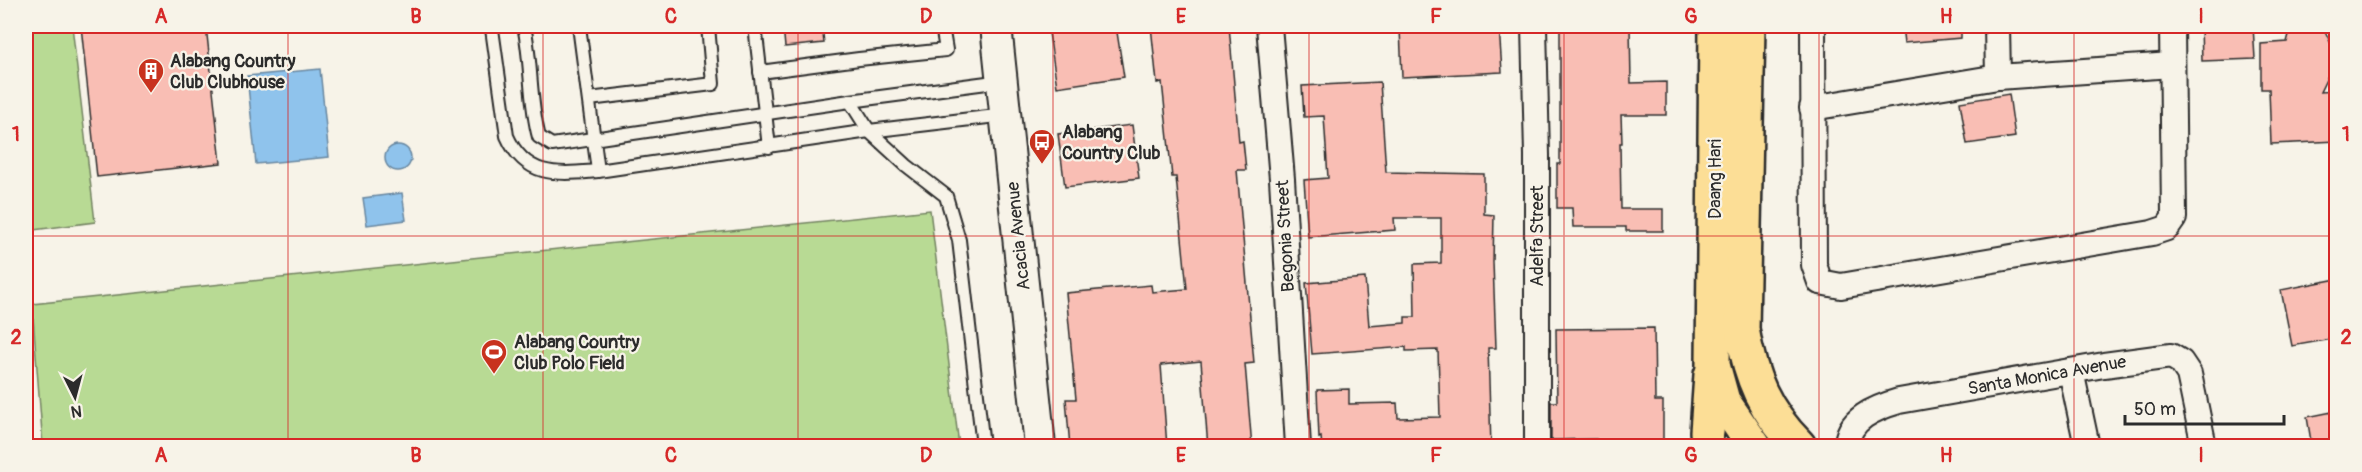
<svg xmlns="http://www.w3.org/2000/svg" width="2362" height="472" viewBox="0 0 2362 472" font-family="Pangolin,sans-serif">
	<style>
		.green { fill: #b8da94; stroke: #728260; stroke-width: 1.5 }
		.water { fill: #8fc3ec; stroke: #67869f; stroke-width: 1.5 }
		.building { fill: #f9beb4; stroke: #2b2b2b; stroke-width: 1.5 }
		.lines { fill: none; stroke-linecap: round; stroke-linejoin: round }
		.service-casing { stroke: #2b2b2b; stroke-width: 16 }
		.minor-casing { stroke: #2b2b2b; stroke-width: 28 }
		.tertiary-casing { stroke: #2b2b2b; stroke-width: 34 }
		.primary-casing { stroke: #2b2b2b; stroke-width: 38 }
		.service { stroke: #f7f3e8; stroke-width: 12 }
		.minor { stroke: #f7f3e8; stroke-width: 24 }
		.tertiary { stroke: #f7f3e8; stroke-width: 30 }
		.primary { stroke: #fcde96; stroke-width: 33 }
		.grid { fill: none; stroke: #d62828; stroke-width: 1.5; stroke-opacity: 0.55 }
		.labels { text-anchor: middle; stroke-width: 4.5; stroke-linejoin: round; paint-order: stroke }
		.poi-label { font-size: 18px; font-weight: bold; fill: #2b2b2b; stroke: #f7f3e8; text-anchor: start }
		.street-label { font-size: 18px; fill: #2b2b2b; stroke: #f7f3e8 }
		.neatline { fill: none; stroke: #d62828; stroke-width: 2 }
		.grid-label { font-size: 20px; text-anchor: middle; font-weight: bold; fill: #d62828 }
	</style>
	<rect width="100%" height="100%" fill="#f7f3e8"/>
	<filter id="ink" filterUnits="userSpaceOnUse"><feTurbulence type="fractalNoise" baseFrequency=".0167" numOctaves="2"/><feDisplacementMap in="SourceGraphic" scale="12" xChannelSelector="R" yChannelSelector="G"/><feConvolveMatrix kernelMatrix="1 2 1 2 8 2 1 2 1" color-interpolation-filters="sRGB"/></filter>
	<g filter="url(#ink)">
		<g class="green">
			<polygon points="26,26 72,26 95,222 26,231"/>
			<polygon points="930,210 959,446 43,446 32,304"/>
		</g>
		<g class="water">
			<polygon points="320,69 329,157 256,164 247,76"/>
			<circle cx="398" cy="158" r="13"/>
			<polygon points="402,193 406,220 367,225 363,198"/>
		</g>
		<g class="building">
			<polygon points="81,26 206,26 221,163 97,177"/>
			<polygon points="783,26 822,26 824,43 785,47"/>
			<polygon points="1048,26 1116,26 1124,77 1057,87"/>
			<polygon points="1151,26 1229,26 1239,142 1243,141 1246,170 1237,170 1254,363 1245,364 1252,447 1208,447 1201,361 1161,365 1167,447 1070,447 1066,399 1076,399 1066,293 1151,285 1152,292 1187,289 1176,177 1172,177 1162,82 1157,83"/>
			<polygon points="1432,26 1499,26 1502,72 1402,77 1400,28"/>
			<polygon points="1560,26 1630,26 1631,83 1666,82 1666,115 1621,115 1622,143 1620,143 1621,209 1663,209 1663,231 1626,231 1626,227 1573,227 1572,208 1557,208 1557,164 1560,164"/>
			<polygon points="1902,26 1961,26 1961,38 1904,43"/>
			<polygon points="2201,26 2253,26 2255,59 2202,61"/>
			<polygon points="2290,31 2325,31 2337,57 2320,92 2337,91 2337,141 2271,144 2269,89 2261,89 2261,44 2287,42"/>
			<polygon points="1380,82 1386,172 1484,174 1484,214 1494,215 1493,262 1496,348 1488,348 1491,447 1322,447 1321,437 1319,438 1317,390 1349,389 1349,404 1397,403 1398,418 1440,417 1438,350 1406,351 1406,347 1312,354 1306,283 1365,278 1369,326 1405,323 1405,317 1415,317 1414,264 1441,263 1441,218 1394,218 1395,230 1308,237 1304,180 1328,178 1324,116 1304,117 1302,86"/>
			<polygon points="2009,94 2015,137 1967,144 1960,102"/>
			<polygon points="1132,125 1139,178 1065,187 1058,134"/>
			<polygon points="2337,279 2337,338 2292,346 2281,290"/>
			<polygon points="1654,328 1655,401 1663,401 1663,447 1596,447 1596,439 1551,440 1551,402 1557,402 1556,329"/>
			<polygon points="2337,411 2337,447 2312,447 2307,417"/>
		</g>
		<g class="lines">
			<g class="service-casing">
				<g id="service">
					<path d="M488,26L492,29L507,136C526,179 559,174 598,171L869,131L1005,115"/>
					<path d="M524,26C532,62 529,101 539,137L552,145L850,101L1002,81"/>
					<polyline points="579,26 598,171"/>
					<polyline points="755,26 769,147"/>
					<polyline points="760,72 859,59 946,50 942,26"/>
					<polyline points="589,99 713,84 708,26"/>
					<polyline points="850,101 869,131 906,165 946,196 959,240 983,446"/>
				</g>
			</g>
			<g class="minor-casing">
				<g id="minor">
					<polyline points="1269,26 1282,179 1298,446"/>
					<polyline points="1534,26 1537,155 1537,446"/>
					<polyline points="1813,26 1814,265 1820,282 1841,286 2152,233 2167,228 2174,218 2172,26"/>
					<polyline points="1997,26 1998,77"/>
					<polyline points="1812,108 1998,77 2172,65"/>
					<polyline points="2071,371 2087,446"/>
					<path d="M1847,446C1847,419 1875,408 1899,401L2104,365L2171,356L2181,362L2189,374L2204,446"/>
				</g>
			</g>
			<g class="tertiary-casing">
				<polyline id="tertiary" points="996,26 1040,446"/>
			</g>
			<g class="primary-casing">
				<g id="primary">
					<polyline points="1716,26 1713,365 1723,401 1754,446"/>
					<path d="M1748,26L1742,329C1750,377 1764,411 1799,446"/>
					<polyline points="1707,432 1711,375"/>
				</g>
			</g>
			<use href="#service" class="service"/>
			<use href="#minor" class="minor"/>
			<use href="#tertiary" class="tertiary"/>
			<use href="#primary" class="primary"/>
		</g>
	</g>
	<path class="grid" d="M288,26V446M543,26V446M798,26V446M1053,26V446M1309,26V446M1564,26V446M1819,26V446M2074,26V446M26,236H2336"/>
	<defs>
		<g id="building-pin" transform="scale(1.35)"><path d="M0 17L-7.5 6A9.5 9.5 0 1 1 7.5 6Z" fill="#c8321e" stroke="#f7f3e8"/><path d="M-4-6H4V6H1V3H-1V6H-4ZM-2.5-4.3h1.7v1.8h-1.7ZM.8-4.3h1.7v1.8H.8ZM-2.5-1h1.7V.8h-1.7ZM.8-1h1.7V.8H.8Z" fill="#fff"/></g>
		<g id="bus-pin" transform="scale(1.35)"><path d="M0 17L-7.5 6A9.5 9.5 0 1 1 7.5 6Z" fill="#c8321e" stroke="#f7f3e8"/><path d="M-5-6H5V4H4V6H2V4H-2V6H-4V4H-5ZM-3.5-4V0h7V-4ZM-3.5 1.2v1.5H-2V1.2ZM2 1.2v1.5H3.5V1.2Z" fill="#fff"/></g>
		<g id="stadium-pin" transform="scale(1.35)"><path d="M0 17L-7.5 6A9.5 9.5 0 1 1 7.5 6Z" fill="#c8321e" stroke="#f7f3e8"/><path d="M0-5a6.5 5 0 1 0 0 10a6.5 5 0 1 0 0-10ZM-3.5-1.8h7v3.6h-7Z" fill="#fff"/></g>
	</defs>
	<g fill-rule="evenodd">
		<use href="#building-pin" x="151" y="71"/>
		<use href="#bus-pin" x="1042" y="142"/>
		<use href="#stadium-pin" x="494" y="352"/>
	</g>
	<g class="labels">
		<g class="poi-label">
			<text x="170" y="67">Alabang Country<tspan x="170" dy="21">Club Clubhouse</tspan></text>
			<text x="1062" y="138">Alabang<tspan x="1062" dy="21">Country Club</tspan></text>
			<text x="514" y="348">Alabang Country<tspan x="514" dy="21">Club Polo Field</tspan></text>
		</g>
		<g class="street-label">
			<text transform="translate(1715 179) rotate(-90)" y="6">Daang Hari</text>
			<text transform="translate(1018 236) rotate(-96)" y="6">Acacia Avenue</text>
			<text transform="translate(1285 236) rotate(-93)" y="6">Begonia Street</text>
			<text transform="translate(1537 236) rotate(-90)" y="6">Adelfa Street</text>
			<text transform="translate(2047 375) rotate(-10)" y="6">Santa Monica Avenue</text>
		</g>
	</g>
	<rect width="2362" height="472" fill="none" stroke="#f7f3e8" stroke-width="66"/>
	<g transform="translate(75 397) rotate(174)" stroke="#f7f3e8" stroke-width="4.5" paint-order="stroke">
	<path d="M0-4.5L10 22L0 15L-10 22Z" fill="#2b2b2b"/>
	<text y="-9" font-size="16" font-weight="bold" text-anchor="middle" fill="#2b2b2b">N</text>
	</g>
	<path d="M2125 415v9h159v-9" fill="none" stroke="#2b2b2b" stroke-width="3"/>
	<text x="2134" y="415" font-size="18" fill="#2b2b2b" stroke="#f7f3e8" stroke-width="4.5" paint-order="stroke">50 m</text>
	<rect x="33" y="33" width="2296" height="406" class="neatline"/>
	<g class="grid-label">
		<text x="161" y="23">A</text>
		<text x="416" y="23">B</text>
		<text x="671" y="23">C</text>
		<text x="926" y="23">D</text>
		<text x="1181" y="23">E</text>
		<text x="1436" y="23">F</text>
		<text x="1691" y="23">G</text>
		<text x="1946" y="23">H</text>
		<text x="2201" y="23">I</text>
		<text x="16" y="141">1</text>
		<text x="2346" y="141">1</text>
		<text x="16" y="344">2</text>
		<text x="2346" y="344">2</text>
		<text x="161" y="462">A</text>
		<text x="416" y="462">B</text>
		<text x="671" y="462">C</text>
		<text x="926" y="462">D</text>
		<text x="1181" y="462">E</text>
		<text x="1436" y="462">F</text>
		<text x="1691" y="462">G</text>
		<text x="1946" y="462">H</text>
		<text x="2201" y="462">I</text>
	</g>
</svg>
